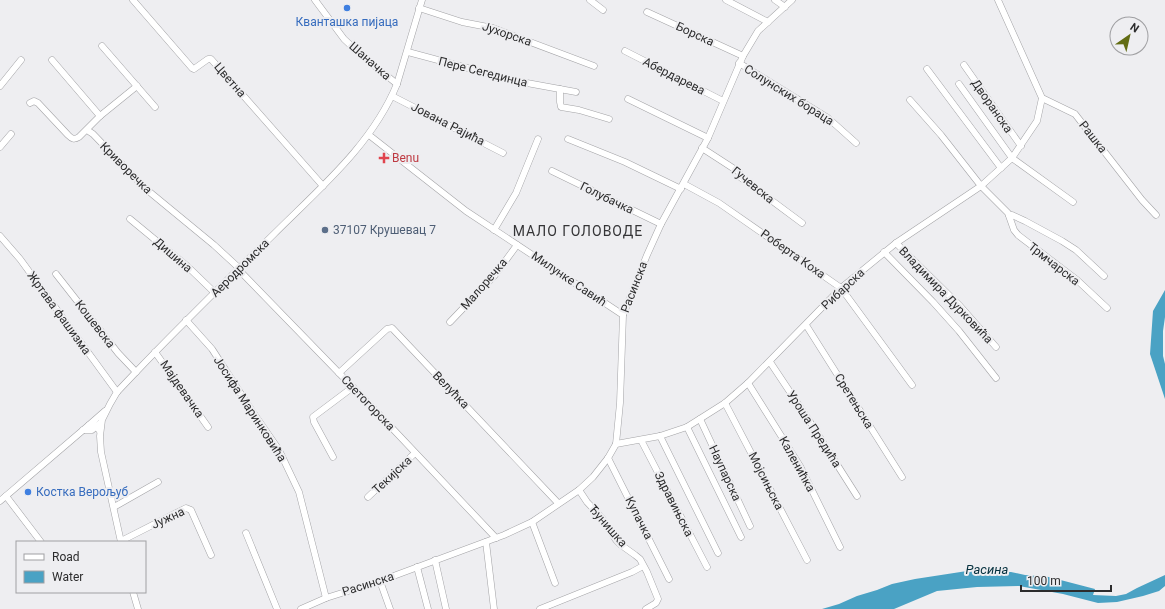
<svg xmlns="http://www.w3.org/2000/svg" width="1165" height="609" viewBox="0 0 1165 609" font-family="Roboto,sans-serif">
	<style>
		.water { fill: #4aa2c4 }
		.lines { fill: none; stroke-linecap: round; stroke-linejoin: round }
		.minor-casing { stroke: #a3a3a6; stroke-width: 7 }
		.minor { stroke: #fff; stroke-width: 6 }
		.shop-dot { fill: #3f7fe0; stroke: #eeeef1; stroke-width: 1.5 }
		.health-dot { fill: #e0444e; stroke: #eeeef1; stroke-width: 1.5 }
		.service-dot { fill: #5c6f8a; stroke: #eeeef1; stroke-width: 1.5 }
		.labels { text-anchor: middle; stroke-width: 4; stroke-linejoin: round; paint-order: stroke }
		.shop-label { font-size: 12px; fill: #366cbe; stroke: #eeeef1 }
		.street-label { font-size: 12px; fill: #2c2c2d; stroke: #eeeef1 }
		.health-label { font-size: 12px; fill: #be3a42; stroke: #eeeef1; text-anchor: start }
		.service-label { font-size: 12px; fill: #4e5e75; stroke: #eeeef1; text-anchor: start }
		.water-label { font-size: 13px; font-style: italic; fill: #05303e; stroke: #eeeef1 }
		.quarter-label { font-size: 14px; letter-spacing: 1px; fill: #353537; stroke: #eeeef1 }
	</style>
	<rect width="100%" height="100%" fill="#eeeef1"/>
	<g class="water">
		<polygon points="1165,290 1165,317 1163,331 1163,356 1165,364 1165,399 1150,354 1153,311"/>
		<polygon points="967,571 1011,572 1025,575 1049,577 1095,589 1093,595 1116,596 1126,594 1137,588 1165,575 1165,586 1159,591 1143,596 1117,602 1098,603 1063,594 1019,586 977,587 937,591 894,609 822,609 839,604 857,596 877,590 892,584 915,579"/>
	</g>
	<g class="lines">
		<g class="minor-casing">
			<g id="minor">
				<polyline points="133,0 192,68 194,69 208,59 211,59 323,186"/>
				<polyline points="315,0 344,39 360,54 397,84"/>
				<polyline points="590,0 603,10"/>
				<polyline points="726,0 768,22"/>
				<polyline points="775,0 785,7"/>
				<polyline points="998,0 1042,98 1075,114 1142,200 1156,215"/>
				<polyline points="419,8 462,22 493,28 594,66"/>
				<polyline points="647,12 743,56"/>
				<polyline points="102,46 155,107"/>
				<polyline points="625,51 723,101"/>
				<polyline points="408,52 516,81 576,92"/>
				<polyline points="52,60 100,116"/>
				<polyline points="739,63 828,118 856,143"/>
				<polyline points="964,65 1021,146"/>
				<polyline points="927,69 1001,168"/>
				<polyline points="959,84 1012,158 1073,202"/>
				<polyline points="0,86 21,60"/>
				<polyline points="560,89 560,102 561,107 579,110 609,119"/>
				<polyline points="392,96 503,153"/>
				<polyline points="628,99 708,138"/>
				<polyline points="910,100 941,135 981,186 1008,213 1014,230 1018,235 1077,280 1107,308"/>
				<path d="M30,103L34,101L38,103L68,135C72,139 74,140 79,137L100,116L137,86"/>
				<polyline points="87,130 93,134 146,189 214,245 239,268"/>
				<polyline points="369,135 466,211 623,315"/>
				<polyline points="568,139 625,162 681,189"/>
				<polyline points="0,147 11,134"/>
				<polyline points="702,148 739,172 740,177 802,223"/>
				<polyline points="552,171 661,224"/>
				<polyline points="684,184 719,203 841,288 912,385"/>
				<polyline points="1009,215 1012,215 1025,221 1062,241 1076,250 1104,276"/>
				<polyline points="130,219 187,266 215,293"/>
				<polyline points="494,230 516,193 538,139"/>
				<polyline points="0,236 20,259 117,392"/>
				<polyline points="896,243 960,306 996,347"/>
				<polyline points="884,252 933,302 959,331 996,378"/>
				<polyline points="238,269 374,409 496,538"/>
				<polyline points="56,274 118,353 136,372"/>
				<polyline points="186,320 212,349 250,408 279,450 299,492 326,598"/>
				<polyline points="450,322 495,275 517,245"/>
				<polyline points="806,325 902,477"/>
				<polyline points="155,352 208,427"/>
				<polyline points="770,362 810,422 857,496"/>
				<polyline points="339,373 387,329 392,328 558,503"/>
				<polyline points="748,383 800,466 840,547"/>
				<polyline points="725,403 807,560"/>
				<polyline points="700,419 750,526"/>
				<polyline points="89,425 105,411"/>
				<polyline points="687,427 741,537"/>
				<polyline points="83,430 92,430 99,424"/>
				<polyline points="660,436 718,553"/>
				<polyline points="641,440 707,567"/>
				<polyline points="616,444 660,436 687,427 725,403 748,383 841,288 896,243 981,186 1012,158 1037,121 1042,98"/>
				<polyline points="333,457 314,422 313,417 353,387"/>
				<polyline points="608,458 669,579"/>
				<polyline points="579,490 587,502 602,518 616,540 621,545 635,555 640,559 647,572 658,599 656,603 646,609"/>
				<polyline points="6,496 41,542"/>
				<polyline points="368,497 415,453"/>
				<polyline points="0,501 89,425 95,425 100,431"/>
				<polyline points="114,507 158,482"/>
				<polyline points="532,522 555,583"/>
				<polyline points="246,533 277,609"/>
				<polyline points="121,541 186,508 191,510 211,555"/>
				<path d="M121,542L101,452L100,436L102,420L110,404L117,392L136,372C181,325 227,280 273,235C319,189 372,145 397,84L422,0"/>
				<polyline points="486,542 494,609"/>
				<polyline points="435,560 446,609"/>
				<polyline points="417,567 428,609"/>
				<polyline points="380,581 390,609"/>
				<polyline points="133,592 138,609"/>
				<polyline points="301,609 326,598 380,581 504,535 532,522 579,490 593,477 608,458 616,444 620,403 623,315 647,255 661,224 708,138 743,56 758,31 792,0"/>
				<polyline points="540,609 632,572 643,566"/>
			</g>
		</g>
		<use href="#minor" class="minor"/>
	</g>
	<g class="shop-dot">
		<circle cx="347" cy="8" r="4"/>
		<circle cx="28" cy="492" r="4"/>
	</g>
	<path class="health-dot" d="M382 152h4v4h4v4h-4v4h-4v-4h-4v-4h4z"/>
	<circle class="service-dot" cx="325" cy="230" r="4"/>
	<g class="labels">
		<g class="shop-label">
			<text x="347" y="26">Кванташка пијаца</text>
			<text x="36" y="496" text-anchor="start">Костка Верољуб</text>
		</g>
		<g class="street-label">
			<text transform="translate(507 34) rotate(19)" y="4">Јухорска</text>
			<text transform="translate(695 34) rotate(25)" y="4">Борска</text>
			<text transform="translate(370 61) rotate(41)" y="4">Шаначка</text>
			<text transform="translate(483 72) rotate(14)" y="4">Пере Сегединца</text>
			<text transform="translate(674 76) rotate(27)" y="4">Абердарева</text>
			<text transform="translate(230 80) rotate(49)" y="4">Цветна</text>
			<text transform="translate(789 95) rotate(32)" y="4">Солунских бораца</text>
			<text transform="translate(992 106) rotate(55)" y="4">Дворанска</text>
			<text transform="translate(448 124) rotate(27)" y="4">Јована Рајића</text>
			<text transform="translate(1093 137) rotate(52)" y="4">Рашка</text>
			<text transform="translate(126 168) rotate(45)" y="4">Криворечка</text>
			<text transform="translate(753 185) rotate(39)" y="4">Гучевска</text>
			<text transform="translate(607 198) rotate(26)" y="4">Голубачка</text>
			<text transform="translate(793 254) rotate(35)" y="4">Роберта Коха</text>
			<text transform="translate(173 255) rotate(41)" y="4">Дишина</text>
			<text transform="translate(1054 264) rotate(38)" y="4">Трмчарска</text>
			<text transform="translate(240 268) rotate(-45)" y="4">Аеродромска</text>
			<text transform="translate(569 279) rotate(34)" y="4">Милунке Савић</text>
			<text transform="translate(484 284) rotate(-49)" y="4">Малоречка</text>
			<text transform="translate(634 287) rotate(-69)" y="4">Расинска</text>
			<text transform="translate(843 289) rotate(-43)" y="4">Рибарска</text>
			<text transform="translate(946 295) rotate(46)" y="4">Владимира Дурковића</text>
			<text transform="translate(59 313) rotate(54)" y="4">Жртава фашизма</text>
			<text transform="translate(95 324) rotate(52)" y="4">Кошевска</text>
			<text transform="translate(182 389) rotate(55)" y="4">Мајдевачка</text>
			<text transform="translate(451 390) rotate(46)" y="4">Велућка</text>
			<text transform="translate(854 401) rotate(58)" y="4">Сретењска</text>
			<text transform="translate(368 403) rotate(46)" y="4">Светогорска</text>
			<text transform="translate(250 409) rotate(57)" y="4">Јосифа Маринковића</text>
			<text transform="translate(814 429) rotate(57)" y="4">Уроша Предића</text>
			<text transform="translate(797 464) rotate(61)" y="4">Каленићка</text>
			<text transform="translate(725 473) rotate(65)" y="4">Наупарска</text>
			<text transform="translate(392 475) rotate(-43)" y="4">Текијска</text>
			<text transform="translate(766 481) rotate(63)" y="4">Мојсињска</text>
			<text transform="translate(674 504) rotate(63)" y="4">Здравињска</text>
			<text transform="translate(168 518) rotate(-25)" y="4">Јужна</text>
			<text transform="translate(639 518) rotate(63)" y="4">Купачка</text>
			<text transform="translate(608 526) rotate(49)" y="4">Ђунишка</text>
			<text transform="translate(368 584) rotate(-18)" y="4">Расинска</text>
		</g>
		<g class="health-label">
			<text x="392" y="162">Benu</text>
		</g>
		<g class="service-label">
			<text x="333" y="234">37107 Крушевац 7</text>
		</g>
		<g class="water-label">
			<text x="987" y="574">Расина</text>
		</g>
		<g class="quarter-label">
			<text x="578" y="236">МАЛО ГОЛОВОДЕ</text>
		</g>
	</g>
	<rect x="16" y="541" width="130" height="52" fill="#eeeef1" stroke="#a0a0a3"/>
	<rect x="24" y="554" width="20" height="6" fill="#ffffff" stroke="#a0a0a3"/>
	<text x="52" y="561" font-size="12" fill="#2c2c2d">Road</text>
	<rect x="24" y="571" width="20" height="12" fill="#4aa2c4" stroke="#a0a0a3"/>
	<text x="52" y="581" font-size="12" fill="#2c2c2d">Water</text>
	<g transform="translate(1129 36) rotate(34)"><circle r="19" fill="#eeeef1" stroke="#a0a0a3"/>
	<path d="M0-3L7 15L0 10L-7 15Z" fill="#626c13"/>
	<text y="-6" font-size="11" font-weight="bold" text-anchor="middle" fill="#2c2c2d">N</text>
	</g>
	<path d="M1021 585v6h90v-6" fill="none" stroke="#2c2c2d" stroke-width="2"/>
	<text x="1027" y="585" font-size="12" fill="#2c2c2d" stroke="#eeeef1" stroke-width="3" paint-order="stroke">100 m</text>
</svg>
